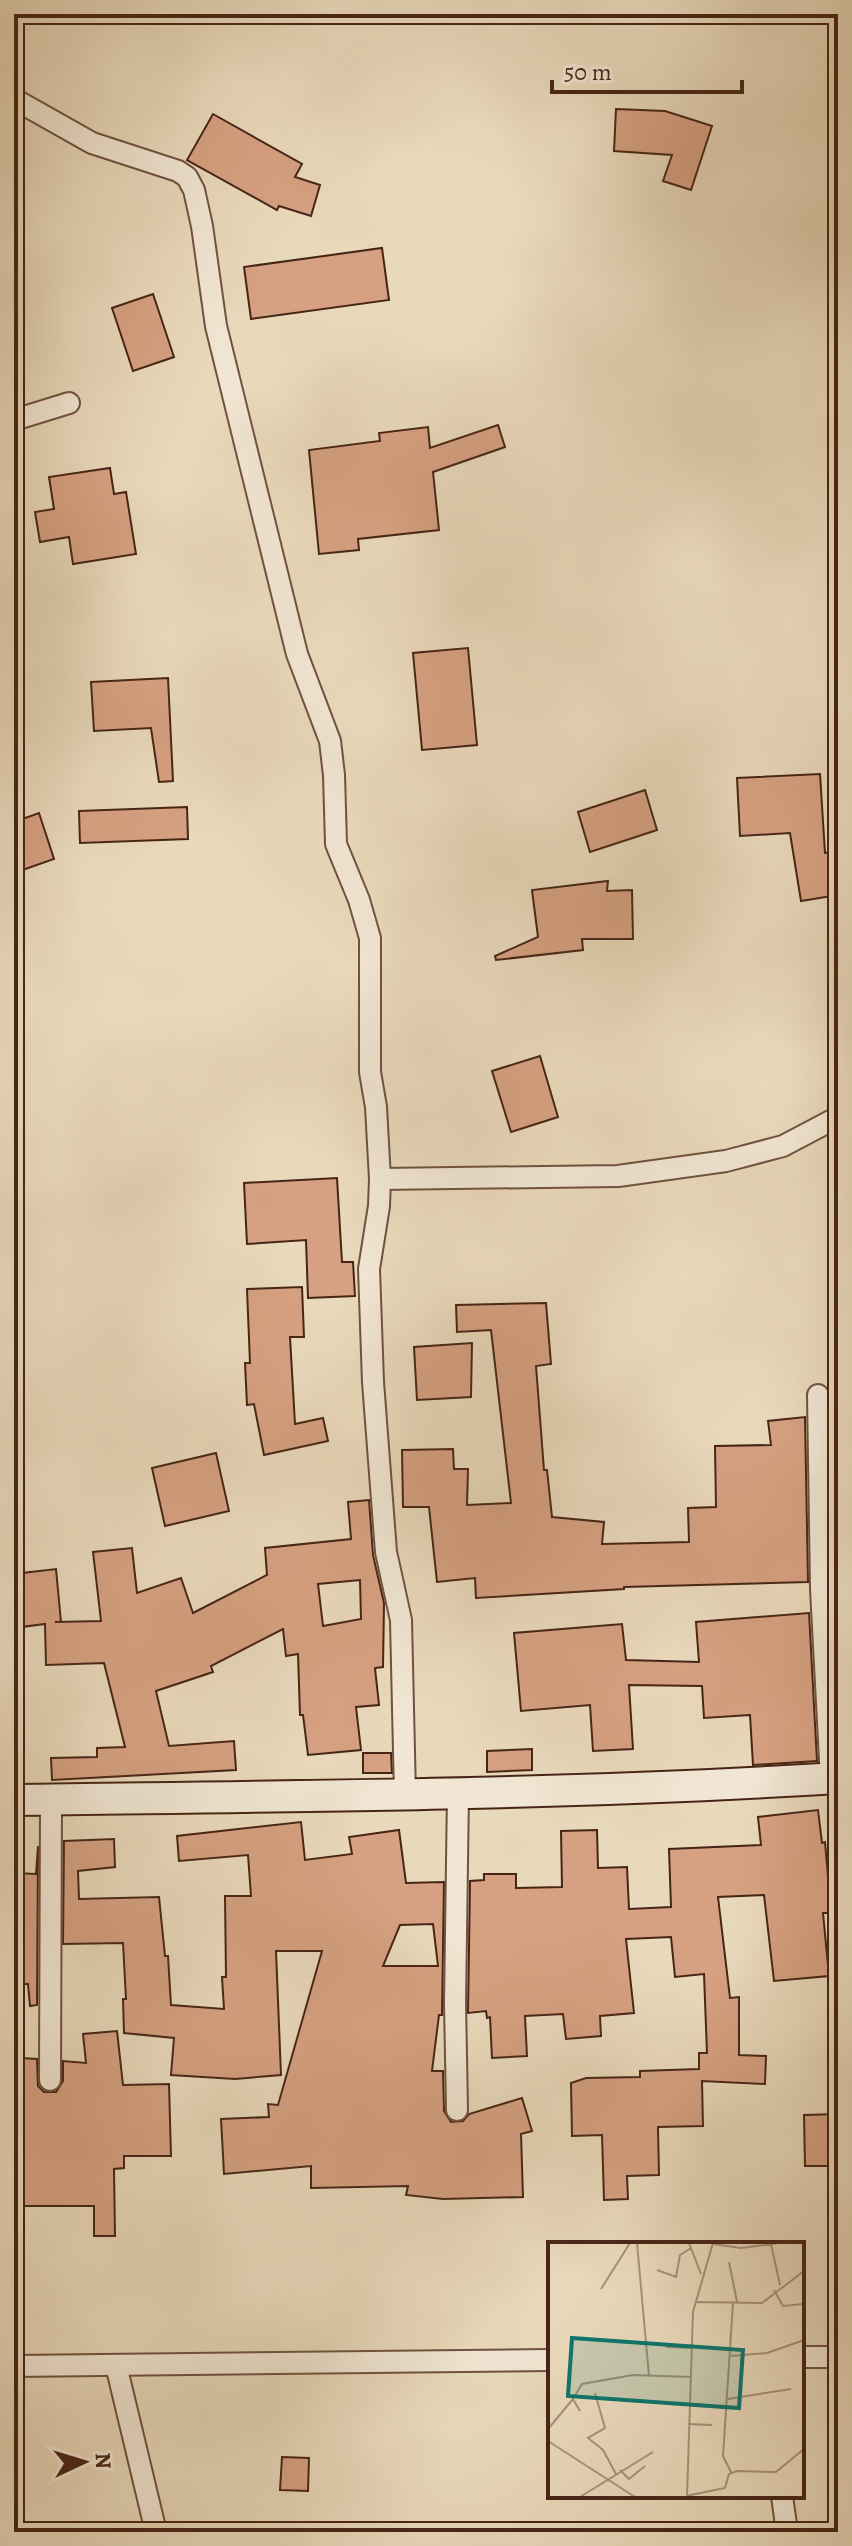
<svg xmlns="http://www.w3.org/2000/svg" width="852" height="2546" viewBox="0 0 852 2546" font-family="Alegreya,serif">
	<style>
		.building { fill: #d6a182; stroke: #472516; stroke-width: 2; fill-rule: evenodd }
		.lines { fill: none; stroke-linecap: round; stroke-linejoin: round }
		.street-casing { stroke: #70523f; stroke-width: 24 }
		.secondary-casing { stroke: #472516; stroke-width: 34 }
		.street { stroke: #f1e6d3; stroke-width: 20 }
		.secondary { stroke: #f1e6d3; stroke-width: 30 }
		.inset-road { fill: none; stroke: #a89179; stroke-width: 2 }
		.view { fill: #0f766e; fill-opacity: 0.15; stroke: #0f766e; stroke-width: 4 }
		.inset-edge { fill: none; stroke: #472516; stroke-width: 4 }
	</style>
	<rect width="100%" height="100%" fill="#e9d9bb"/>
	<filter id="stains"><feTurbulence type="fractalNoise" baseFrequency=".0025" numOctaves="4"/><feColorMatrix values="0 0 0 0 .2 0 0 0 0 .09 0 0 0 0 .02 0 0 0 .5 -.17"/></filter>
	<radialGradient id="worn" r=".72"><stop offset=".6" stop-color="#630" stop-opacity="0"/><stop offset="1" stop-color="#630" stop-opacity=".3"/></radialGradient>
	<g class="building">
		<polygon points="616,109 665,111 712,126 691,190 663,181 672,155 614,151"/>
		<polygon points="213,114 302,164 295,177 320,185 311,216 279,206 277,210 187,160"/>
		<polygon points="382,248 389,300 251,319 244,267"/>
		<polygon points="153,294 174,357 133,371 112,308"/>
		<polygon points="498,425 505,447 433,472 439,530 358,539 359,550 319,554 309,450 380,441 379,433 428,427 430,448"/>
		<polygon points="110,468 114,494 126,492 136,554 73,564 69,537 40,542 35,512 54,509 49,477"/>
		<polygon points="468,648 477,745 422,750 413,653"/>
		<polygon points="168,678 173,781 159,782 151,728 94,731 91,682"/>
		<polygon points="820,774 825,853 833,852 838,895 801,901 790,833 740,836 737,778"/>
		<polygon points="645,790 657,830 590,852 578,812"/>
		<polygon points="187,807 188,839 80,843 79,811"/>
		<polygon points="39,813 54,859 14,873 14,822"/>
		<polygon points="608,881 607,891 632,890 633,939 582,939 583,950 496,960 495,956 538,937 532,890"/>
		<polygon points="540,1056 558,1117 511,1132 492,1071"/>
		<polygon points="337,1178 342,1262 353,1262 355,1296 308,1298 306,1240 247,1244 244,1183"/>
		<polygon points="302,1287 304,1337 290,1337 295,1424 323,1418 328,1441 264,1455 254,1404 247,1405 245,1363 250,1363 247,1289"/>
		<polygon points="546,1303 551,1364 536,1366 544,1470 547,1470 552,1517 604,1522 602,1544 689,1542 688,1508 716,1507 715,1446 771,1445 768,1421 805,1417 808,1582 624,1587 624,1589 476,1598 475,1578 437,1582 429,1507 403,1507 402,1450 453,1449 454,1469 468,1469 467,1505 511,1503 491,1330 457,1332 456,1305"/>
		<polygon points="472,1343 471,1397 417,1400 414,1347"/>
		<polygon points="216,1453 229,1511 165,1526 152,1468"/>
		<path d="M369,1500L373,1555L384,1603L383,1667L375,1668L379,1705L356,1707L361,1750L308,1755L303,1715H300L298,1654L286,1656L283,1629L211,1666L213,1672L156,1691L169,1746L234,1741L236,1770L52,1780L51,1758L97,1757V1748L125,1747L104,1663L46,1665L45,1624L14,1628V1574L56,1569L61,1622H55L101,1621L93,1552L132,1548L137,1593L181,1578L193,1613L267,1575L265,1548L351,1539L348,1502ZM360,1580L361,1619L323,1626L318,1584Z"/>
		<polygon points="809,1613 817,1761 753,1765 750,1715 704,1718 702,1686 629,1685 633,1749 593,1751 590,1705 521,1711 514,1633 622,1624 626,1660 699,1662 696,1622"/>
		<polygon points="532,1749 532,1770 487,1772 487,1751"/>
		<polygon points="363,1753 391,1753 392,1773 363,1773"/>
		<polygon points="818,1810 822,1843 825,1842 828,1876 831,1876 832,1913 823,1913 829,1976 774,1981 764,1895 718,1897 730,1998 739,1997 739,2055 766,2056 765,2084 702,2081 703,2126 658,2127 659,2175 627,2176 628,2199 604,2200 602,2135 572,2136 571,2083 586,2078 640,2077 640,2071 699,2069 699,2053 707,2053 704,1974 675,1977 671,1937 626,1939 634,2013 600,2016 601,2036 566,2039 563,2014 525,2016 527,2056 492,2058 490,2017 487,2018 486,2011 468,2013 470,1881 484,1880 484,1874 516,1874 516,1888 562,1887 561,1831 597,1830 598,1868 627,1867 629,1909 671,1907 669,1849 761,1845 758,1817"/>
		<path d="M301,1822L305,1860L352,1854L349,1837L399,1830L406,1883L444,1882L442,2015H439L432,2071H443L444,2111L451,2122L463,2121L469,2114L522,2098L532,2131L521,2134L523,2197L443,2199L406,2195L408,2186L311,2188V2166L224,2174L221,2119L269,2117L268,2104L278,2105L322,1951H276L281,2075L235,2079L171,2075L174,2038L124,2033L123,1999H126L123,1943L63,1944L64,1841L114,1839L115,1867L78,1871L79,1899L159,1897L165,1956H168L171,2005L224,2009L222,1977H226L225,1896H251L248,1855L179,1861L177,1836ZM433,1924L438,1966H383L400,1925Z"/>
		<polygon points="38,1846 37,2005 30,2006 28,1984 14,1984 14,1873 36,1874"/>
		<polygon points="117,2031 123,2085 169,2084 171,2156 124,2156 124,2168 114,2169 115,2236 94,2236 94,2206 16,2206 16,2140 22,2058 37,2059 38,2086 44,2092 56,2092 63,2081 63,2061 86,2063 83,2034"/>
		<polygon points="838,2114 838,2166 805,2166 804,2115"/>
		<polygon points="282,2457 309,2458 308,2491 280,2490"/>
	</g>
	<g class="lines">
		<g class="street-casing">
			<g id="street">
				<polyline points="14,99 92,143 178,171 187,177 194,190 202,226 216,326 297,654 330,741 334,775 336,844 359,900 370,938 370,1072 376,1107 380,1179 379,1206 369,1269 373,1382 386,1552 401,1620 405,1795"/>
				<polyline points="14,420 69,403"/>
				<polyline points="380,1179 618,1176 726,1161 783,1146 838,1117"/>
				<polyline points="818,1395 821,1589 831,1779"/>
				<polyline points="50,2080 51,1799"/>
				<polyline points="457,2110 455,2003 458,1793"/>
				<polyline points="802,2357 838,2357"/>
				<polyline points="116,2365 156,2532"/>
				<polyline points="14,2366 550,2360"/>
				<polyline points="782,2496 787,2532"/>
			</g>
		</g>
		<g class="secondary-casing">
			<path id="secondary" d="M14,1800C289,1796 564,1795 838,1778"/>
		</g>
		<use href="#street" class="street"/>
		<use href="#secondary" class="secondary"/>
	</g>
	<g transform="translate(548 2242)">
		<rect width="256" height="256" fill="#e9d9bb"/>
		<path class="inset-road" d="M89,1L101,134M141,1L153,32M165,2L193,6L231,1M223,2L232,43M181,20L189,60M109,28L128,35L132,13L143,6M53,47L82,1M226,48L235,64L256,62M147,60L214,61L256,29M118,105L144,106M182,114L219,111L256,98M47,151L57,186L40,196L55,208L68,232M180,157L243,147M32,169L25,157L34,142L85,133L143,135M140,182L164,183M0,187L25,157M0,199L87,255M72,228L81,237L97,224M183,230L175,214L185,61M138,254L177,246L181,232L189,229L228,230L256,207M32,255L105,210M139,255L145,70L165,1"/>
		<path class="view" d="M24,96L195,108L191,166L20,154Z"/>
		<rect width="256" height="256" class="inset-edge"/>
	</g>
	<rect width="852" height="2546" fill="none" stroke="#e9d9bb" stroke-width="48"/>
	<rect x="16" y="16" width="820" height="2514" fill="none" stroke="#472516" stroke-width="4"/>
	<rect x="24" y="24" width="804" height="2498" fill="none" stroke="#472516" stroke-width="2"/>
	<g transform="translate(84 2462) rotate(86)" stroke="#f1e6d3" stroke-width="6" paint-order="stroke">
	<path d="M0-6L14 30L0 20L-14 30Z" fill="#472516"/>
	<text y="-12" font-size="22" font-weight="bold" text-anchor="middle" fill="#472516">N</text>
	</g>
	<path d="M552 80v12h190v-12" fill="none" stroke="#472516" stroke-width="4"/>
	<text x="564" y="80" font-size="24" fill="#472516" stroke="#f1e6d3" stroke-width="6" paint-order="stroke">50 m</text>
	<rect width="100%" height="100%" filter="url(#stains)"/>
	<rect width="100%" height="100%" fill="url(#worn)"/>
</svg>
